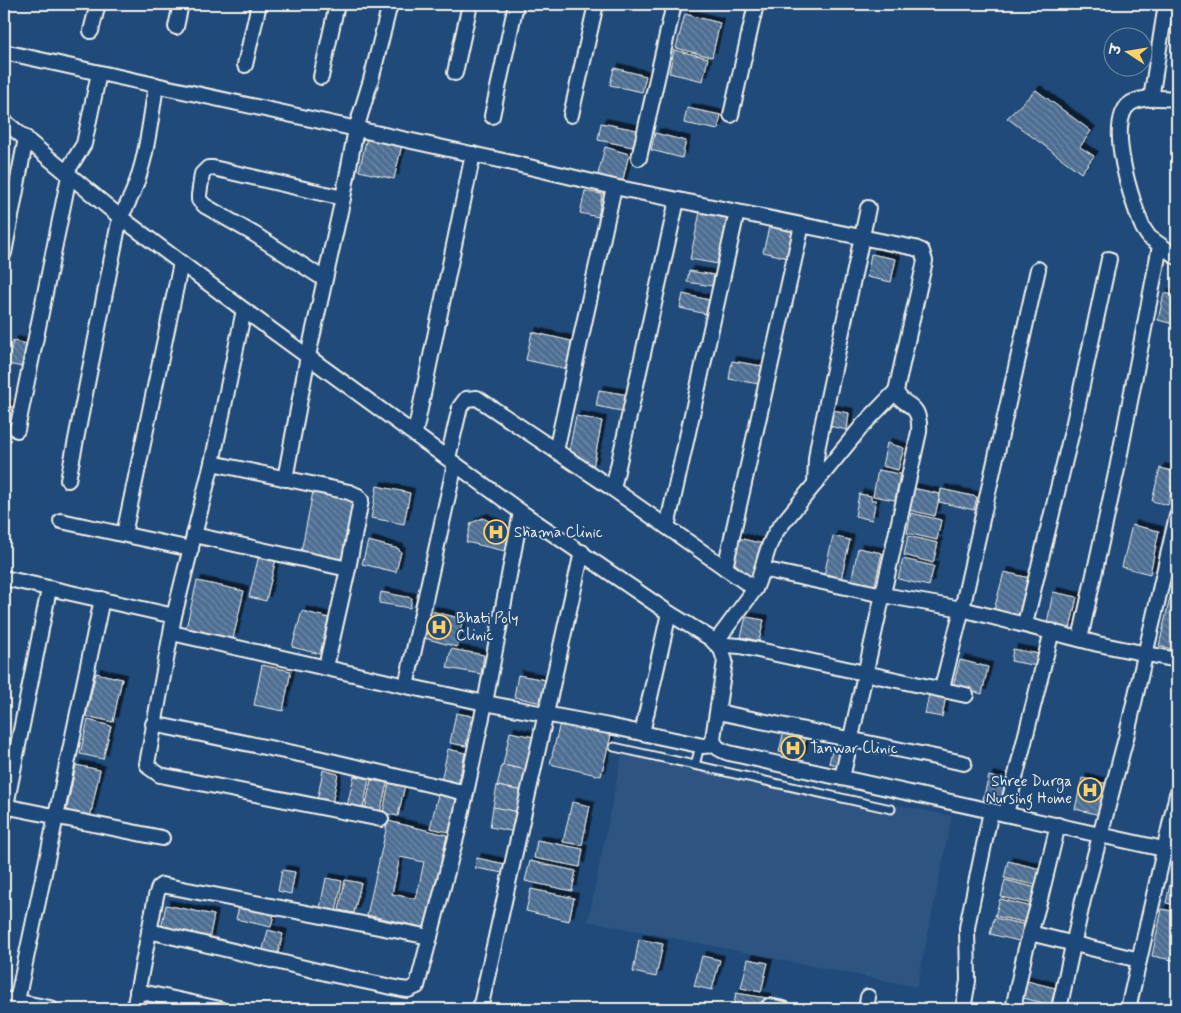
<svg xmlns="http://www.w3.org/2000/svg" width="1181" height="1013" viewBox="0 0 1181 1013" font-family="Mynerve,'Playpen Sans Deva',sans-serif">
	<style>
		.built { fill: #2d5581 }
		.building { fill: url(#building-back-hatch); stroke: #f4f1e8; fill-rule: evenodd; filter: url(#shadow) }
		.lines { fill: none; stroke-linecap: round; stroke-linejoin: round }
		.lane-casing { stroke: #f4f1e8; stroke-width: 11 }
		.street-casing { stroke: #f4f1e8; stroke-width: 18 }
		.lane { stroke: #1f4a7a; stroke-width: 7 }
		.street { stroke: #1f4a7a; stroke-width: 14 }
		.labels { text-anchor: middle; stroke-width: 4; stroke-linejoin: round; paint-order: stroke }
		.poi-label { font-size: 15px; fill: #f4f1e8; stroke: #1f4a7a; text-anchor: start }
	</style>
	<defs>
		<pattern id="building-back-hatch" width="6" height="6" patternUnits="userSpaceOnUse" patternTransform="scale(1.25)"><rect width="6" height="6" fill="#4d6e92"/><path d="M-1 5l2 2M0 0l6 6M5-1l2 2" fill="none" stroke="#708aa6"/></pattern>
		<filter id="shadow"><feDropShadow dx="4.5" dy="-4.5" stdDeviation="0" flood-color="#0009"/></filter>
	</defs>
	<rect width="100%" height="100%" fill="#1f4a7a"/>
	<filter id="ink" filterUnits="userSpaceOnUse"><feTurbulence type="fractalNoise" baseFrequency=".02" numOctaves="2"/><feDisplacementMap in="SourceGraphic" scale="10" xChannelSelector="R" yChannelSelector="G"/><feConvolveMatrix kernelMatrix="1 2 1 2 8 2 1 2 1" color-interpolation-filters="sRGB"/></filter>
	<g filter="url(#ink)">
		<polygon class="built" points="623,749 952,816 917,987 588,921"/>
		<g class="building">
			<polygon points="646,4 668,4 667,8"/>
			<polygon points="685,14 720,23 712,57 676,48"/>
			<polygon points="674,50 708,58 703,81 669,73"/>
			<polygon points="614,68 646,76 642,92 610,85"/>
			<polygon points="1036,90 1091,131 1080,147 1094,156 1081,173 1007,118"/>
			<polygon points="687,108 721,115 718,130 684,123"/>
			<polygon points="601,123 637,130 633,147 598,140"/>
			<polygon points="655,133 686,141 682,158 651,150"/>
			<polygon points="367,137 402,145 394,179 359,171"/>
			<polygon points="605,147 629,154 622,184 597,178"/>
			<polygon points="585,191 602,194 598,217 580,213"/>
			<polygon points="700,212 727,218 718,264 690,259"/>
			<polygon points="770,223 795,229 788,258 763,252"/>
			<polygon points="871,254 896,259 891,282 867,277"/>
			<polygon points="689,271 714,275 712,286 687,282"/>
			<polygon points="1164,293 1177,296 1177,325 1158,320"/>
			<polygon points="683,294 709,300 706,314 680,308"/>
			<polygon points="532,332 571,341 567,369 526,360"/>
			<polygon points="13,341 32,345 27,368 8,364"/>
			<polygon points="732,361 762,366 759,384 729,379"/>
			<polygon points="599,390 629,395 626,412 596,406"/>
			<polygon points="4,405 19,408 16,425 4,422"/>
			<polygon points="827,409 849,413 847,430 824,425"/>
			<polygon points="576,416 602,421 593,468 569,451"/>
			<polygon points="887,443 904,448 898,470 882,466"/>
			<polygon points="1160,468 1176,472 1168,505 1152,501"/>
			<polygon points="878,470 900,474 895,500 873,496"/>
			<polygon points="377,486 410,493 404,524 371,518"/>
			<polygon points="908,487 940,494 935,516 905,509"/>
			<polygon points="941,489 977,497 974,510 939,502"/>
			<polygon points="313,492 356,501 343,561 301,552"/>
			<polygon points="859,494 871,496 871,500 876,500 872,520 855,516"/>
			<polygon points="911,513 941,520 937,540 907,533"/>
			<polygon points="483,518 511,533 505,551 466,542 471,523"/>
			<polygon points="1132,525 1159,531 1150,574 1122,567"/>
			<polygon points="833,536 850,540 841,579 824,575"/>
			<polygon points="908,536 938,543 933,563 904,555"/>
			<polygon points="734,537 764,544 755,582 730,559"/>
			<polygon points="368,541 399,549 399,551 401,552 396,572 362,564"/>
			<polygon points="858,548 882,553 874,589 851,583"/>
			<polygon points="259,555 276,559 266,601 249,597"/>
			<polygon points="903,559 934,566 929,586 898,579"/>
			<polygon points="1176,571 1177,571 1177,650 1159,646"/>
			<polygon points="1004,572 1030,578 1020,617 994,610"/>
			<polygon points="197,581 244,591 233,639 186,628"/>
			<polygon points="381,592 412,598 410,608 379,603"/>
			<polygon points="1053,592 1077,597 1070,629 1047,624"/>
			<polygon points="302,611 329,618 320,654 292,647"/>
			<polygon points="431,611 463,619 457,647 424,638"/>
			<polygon points="746,617 764,620 759,641 741,637"/>
			<polygon points="451,649 484,655 481,674 447,668"/>
			<polygon points="1013,649 1044,655 1042,667 1011,661"/>
			<polygon points="960,660 988,667 982,694 953,686"/>
			<polygon points="262,665 291,671 283,711 254,705"/>
			<polygon points="96,673 122,679 113,722 86,716"/>
			<polygon points="518,675 546,680 542,703 514,697"/>
			<polygon points="930,689 947,691 942,717 925,714"/>
			<polygon points="456,713 472,716 466,746 450,743"/>
			<polygon points="88,720 111,726 103,759 80,754"/>
			<polygon points="560,723 611,735 601,776 550,764"/>
			<polygon points="784,730 806,736 801,757 779,752"/>
			<polygon points="510,732 534,737 527,770 503,765"/>
			<polygon points="835,738 848,740 843,766 829,763"/>
			<polygon points="448,749 465,753 458,785 441,781"/>
			<polygon points="76,765 100,770 90,818 66,813"/>
			<polygon points="502,765 527,770 523,791 497,786"/>
			<polygon points="323,770 338,774 332,804 317,801"/>
			<polygon points="354,776 369,779 363,809 347,806"/>
			<polygon points="989,776 1013,782 1007,805 983,799"/>
			<polygon points="1082,778 1108,784 1100,815 1075,809"/>
			<polygon points="371,780 387,783 380,813 365,810"/>
			<polygon points="389,782 405,785 398,816 383,813"/>
			<polygon points="497,786 523,791 519,812 493,807"/>
			<polygon points="439,791 457,795 449,832 430,828"/>
			<polygon points="572,802 590,806 582,845 563,842"/>
			<polygon points="493,807 519,812 515,832 490,827"/>
			<path d="M388,821L447,835L427,928L367,915ZM400,857L424,862L416,899L392,894Z"/>
			<polygon points="537,840 583,849 580,867 534,858"/>
			<polygon points="477,858 505,864 503,873 475,868"/>
			<polygon points="530,861 576,871 572,891 525,881"/>
			<polygon points="1008,861 1041,869 1036,885 1004,878"/>
			<polygon points="282,870 295,872 291,894 278,891"/>
			<polygon points="1172,875 1177,876 1177,905 1166,903"/>
			<polygon points="326,878 342,881 336,912 320,908"/>
			<polygon points="345,880 361,883 354,913 339,910"/>
			<polygon points="1005,880 1037,888 1033,904 1001,897"/>
			<polygon points="531,889 574,898 569,921 526,911"/>
			<polygon points="1000,899 1032,907 1028,923 995,916"/>
			<polygon points="240,903 275,910 271,927 236,919"/>
			<polygon points="166,905 214,915 209,940 161,929"/>
			<polygon points="1162,909 1177,912 1177,961 1152,956"/>
			<polygon points="994,918 1027,925 1023,942 990,934"/>
			<polygon points="268,930 283,934 277,957 262,953"/>
			<polygon points="639,939 663,944 656,977 633,972"/>
			<polygon points="702,956 720,960 712,990 694,986"/>
			<polygon points="748,959 768,963 761,992 741,988"/>
			<polygon points="1023,980 1055,988 1051,1005 1019,997"/>
			<polygon points="736,993 767,998 765,1009 733,1009"/>
		</g>
		<g class="lines">
			<g class="lane-casing">
				<g id="lane">
					<polyline points="614,747 891,809"/>
					<polyline points="695,765 700,746"/>
				</g>
			</g>
			<g class="street-casing">
				<g id="street">
					<polyline points="176,27 181,4"/>
					<polyline points="91,31 98,4"/>
					<path d="M4,52L508,162L614,187L915,248L922,251L925,261L896,391C902,409 921,399 919,432L842,778"/>
					<polyline points="245,65 259,4"/>
					<polyline points="455,73 470,4"/>
					<polyline points="321,77 337,4"/>
					<polyline points="1151,99 1166,4"/>
					<path d="M1177,99C1164,98 1144,96 1131,103C1104,120 1133,205 1143,228L1149,237L1177,257"/>
					<polyline points="571,115 596,4"/>
					<polyline points="731,115 756,4"/>
					<polyline points="492,116 516,4"/>
					<path d="M4,121L120,217L244,310L521,512L669,613L710,638L721,649L725,661L713,738C714,747 720,750 729,753L1177,852"/>
					<polyline points="639,158 674,4"/>
					<polyline points="66,173 84,144 99,73"/>
					<polyline points="4,253 26,138"/>
					<polyline points="324,279 254,234 205,206 199,200 199,195 202,174 208,168 213,168 343,198"/>
					<polyline points="244,310 212,463 174,616 147,764 150,768 160,775 381,819"/>
					<polyline points="17,430 69,176"/>
					<polyline points="415,433 473,154"/>
					<polyline points="556,451 614,187"/>
					<polyline points="448,458 460,407 466,399 477,398 613,489 755,589"/>
					<polyline points="212,463 349,492 358,496 361,500 348,569 326,667"/>
					<polyline points="285,479 308,356 343,198 356,129 371,80 390,4"/>
					<path d="M68,480L120,217C145,179 149,130 156,85"/>
					<polyline points="815,484 816,459 818,445 868,208"/>
					<polyline points="613,489 677,200"/>
					<polyline points="61,521 191,549"/>
					<polyline points="667,527 737,212"/>
					<polyline points="124,534 181,263"/>
					<polyline points="194,535 348,569"/>
					<polyline points="725,568 802,225"/>
					<polyline points="762,569 883,595 962,609 1098,644 1177,660"/>
					<polyline points="4,578 174,616"/>
					<polyline points="1025,624 1073,427 1109,259"/>
					<polyline points="172,633 406,686 485,703 609,726 703,746 715,745"/>
					<polyline points="1080,639 1117,469 1160,246"/>
					<path d="M715,643L755,589C764,570 765,547 778,529L863,425L896,391"/>
					<polyline points="721,649 726,645 740,646 966,695"/>
					<polyline points="406,686 455,464"/>
					<polyline points="942,688 962,609 1038,269"/>
					<polyline points="718,712 964,763"/>
					<polyline points="153,724 318,758 466,793"/>
					<polyline points="642,733 669,613"/>
					<polyline points="4,806 162,838"/>
					<polyline points="1006,814 1052,631"/>
					<polyline points="4,816 49,589"/>
					<polyline points="149,931 330,974 401,989 408,990 417,986 457,834 466,793 485,703 521,512"/>
					<polyline points="1030,933 1139,960"/>
					<polyline points="137,991 220,1009"/>
					<polyline points="4,999 50,1008 50,1009"/>
					<polyline points="17,1001 102,599"/>
					<polyline points="769,1006 784,1009"/>
					<polyline points="134,1009 156,896 159,887 162,885 430,937"/>
					<polyline points="480,1009 582,552"/>
					<polyline points="866,1009 868,997"/>
					<polyline points="963,1009 968,981 967,928 969,917 991,811"/>
					<polyline points="1013,1009 1025,952 1041,895 1058,825"/>
					<polyline points="1059,1009 1083,900 1126,738 1177,516"/>
					<polyline points="1128,1009 1177,794"/>
				</g>
			</g>
			<use href="#lane" class="lane"/>
			<use href="#street" class="street"/>
		</g>
	</g>
	<defs>
		<g id="hospital-ring" transform="scale(1.25)"><circle r="9.5" fill="#1f4a7a" stroke="#ffd166" stroke-width="1.5"/><path d="M-5-5h3v3.5h4V-5h3V5h-3V1.5h-4V5h-3Z" fill="#ffd166"/></g>
	</defs>
	<g fill-rule="evenodd">
		<use href="#hospital-ring" x="496" y="532"/>
		<use href="#hospital-ring" x="439" y="627"/>
		<use href="#hospital-ring" x="793" y="748"/>
		<use href="#hospital-ring" x="1090" y="790"/>
	</g>
	<g class="labels">
		<g class="poi-label">
			<text x="514" y="537">Shama Clinic</text>
			<text x="456" y="623">Bhati Poly<tspan x="456" dy="17">Clinic</tspan></text>
			<text x="810" y="753">Tanwar Clinic</text>
			<text x="1072" y="786" text-anchor="end">Shree Durga<tspan x="1072" dy="17">Nursing Home</tspan></text>
		</g>
	</g>
	<rect width="1181" height="1013" fill="none" stroke="#1f4a7a" stroke-width="20"/>
	<rect x="10" y="10" width="1161" height="993" fill="none" stroke="#f4f1e8" stroke-width="2" filter="url(#ink)"/>
	<g transform="translate(1128 52) rotate(282)"><circle r="24" fill="#1f4a7a" stroke="#748da6"/>
	<path d="M0-4L9 19L0 12L-9 19Z" fill="#ffd166"/>
	<text y="-8" font-size="14" font-weight="bold" text-anchor="middle" fill="#f4f1e8">उ</text>
	</g>
</svg>
